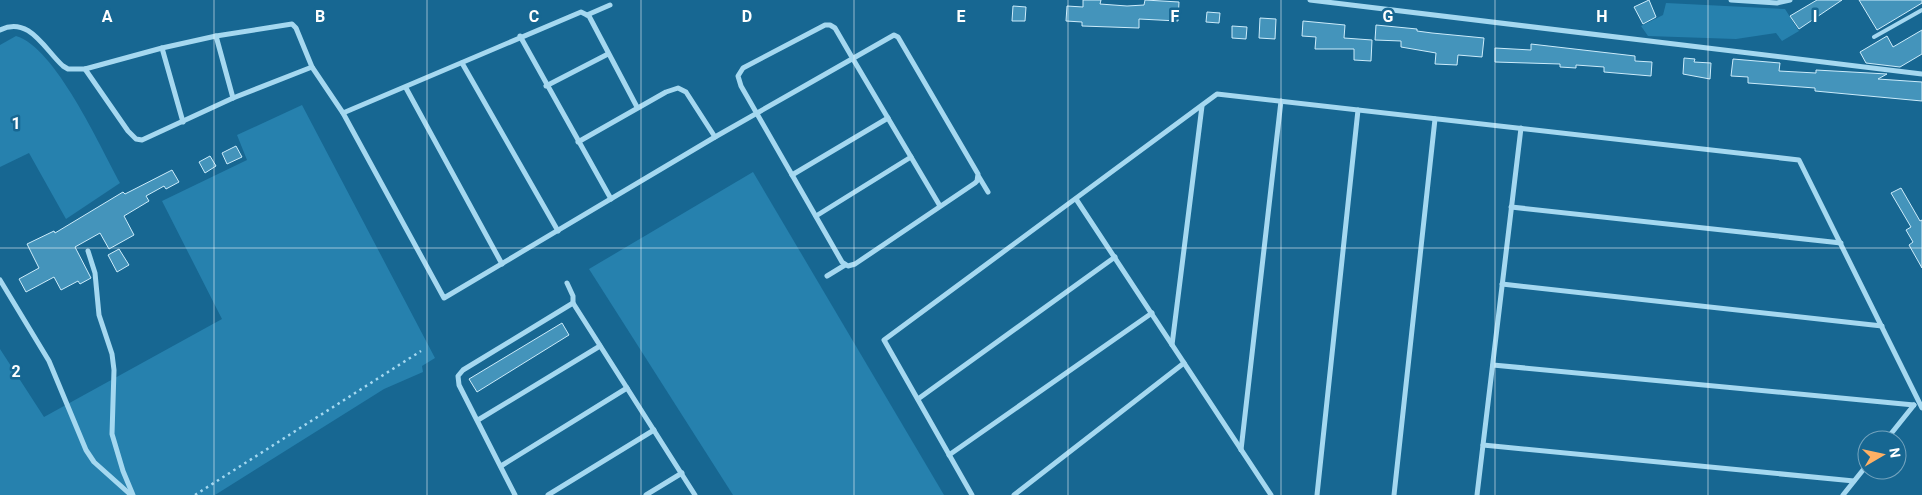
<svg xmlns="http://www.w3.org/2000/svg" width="1922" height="495" viewBox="0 0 1922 495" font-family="Roboto,sans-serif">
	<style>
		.green { fill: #2681ae }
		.building { fill: #4494bb; stroke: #ccecfb }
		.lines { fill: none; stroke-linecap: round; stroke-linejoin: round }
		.path { stroke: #a5d8f0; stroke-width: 2.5; stroke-dasharray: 2.5 4; stroke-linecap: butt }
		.lane { stroke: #a5d8f0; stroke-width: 4 }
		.street { stroke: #a5d8f0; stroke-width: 5 }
		.grid { fill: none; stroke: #fff; stroke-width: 1; stroke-opacity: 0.55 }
		.grid-label { font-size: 16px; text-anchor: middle; font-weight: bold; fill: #fff; stroke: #176792; stroke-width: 5; stroke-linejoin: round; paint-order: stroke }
	</style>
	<rect width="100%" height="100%" fill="#176792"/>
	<g class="green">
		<polygon points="1666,3 1785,9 1799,31 1782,41 1776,33 1736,39 1648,36 1641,26 1663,15"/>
		<path d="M16,36C55,47 100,146 120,183L66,219L29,153L0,167V45Z"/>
		<polygon points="302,105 435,358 422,366 423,372 384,389 215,495 0,495 0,349 44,417 222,319 162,201 247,160 237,135"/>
		<polygon points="753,172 944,495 733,495 589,269"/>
	</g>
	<g class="building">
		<polygon points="1083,0 1101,0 1100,4 1127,6 1144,5 1145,0 1179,2 1178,21 1139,19 1139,28 1082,26 1082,22 1066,21 1067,6 1083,7"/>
		<polygon points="1649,0 1656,17 1643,24 1634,7"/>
		<polygon points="1817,0 1842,0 1799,29 1790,16"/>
		<polygon points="1859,0 1922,0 1922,3 1877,30"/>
		<polygon points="1013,6 1026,7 1025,21 1012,21"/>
		<polygon points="1207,12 1220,13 1219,23 1206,22"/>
		<polygon points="1260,18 1276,19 1275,39 1259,38"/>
		<polygon points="1303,21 1345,25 1344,38 1372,40 1371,61 1354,60 1354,49 1315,49 1316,37 1302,36"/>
		<polygon points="1376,25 1417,29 1417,31 1432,33 1484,38 1482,57 1458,55 1457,65 1435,64 1436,53 1401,47 1401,41 1375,40"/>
		<polygon points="1232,26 1247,27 1246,39 1232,38"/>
		<polygon points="1922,30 1922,54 1900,67 1866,63 1860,52 1887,36 1893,47"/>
		<polygon points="1531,44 1635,56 1635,61 1652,62 1651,76 1604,72 1604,67 1576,65 1576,68 1560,67 1560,64 1495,62 1495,48 1531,50"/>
		<polygon points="1684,58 1695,59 1694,62 1711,63 1710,79 1683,74"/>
		<polygon points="1733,59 1780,63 1779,71 1816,73 1816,70 1887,74 1878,79 1922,82 1922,101 1815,91 1815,88 1748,83 1748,77 1731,76"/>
		<polygon points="236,146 242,157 227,164 222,153"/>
		<polygon points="210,156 216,166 205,173 199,162"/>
		<polygon points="172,170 179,182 166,189 164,186 146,196 149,201 124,216 134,235 109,249 100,233 75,247 91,278 80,284 78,281 61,290 54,277 26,292 19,279 39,268 27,244 54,231 55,233 123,192 125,194"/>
		<polygon points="1901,188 1920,221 1922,220 1922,268 1909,245 1913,242 1906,230 1911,227 1891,193"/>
		<polygon points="119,249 129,265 117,272 108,255"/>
		<polygon points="562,323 569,335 477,392 469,379"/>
	</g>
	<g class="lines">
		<polyline class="path" points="195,495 421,351"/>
		<polyline class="lane" points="1874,37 1922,10"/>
		<g class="street">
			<polyline points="1310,0 1922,74"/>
			<polyline points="1731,0 1777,3 1790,0"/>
			<polyline points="587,15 610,5"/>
			<path d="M0,30C29,15 45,50 63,66L68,69H85L162,48L216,36L292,24L296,28L312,67L343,113L444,298L715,137C775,103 834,69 894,35L898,37L978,174L977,181L975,183L855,264L848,266L842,262L741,86L738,76L743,68L825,25H830L835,28L853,59L940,206"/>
			<polyline points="216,36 233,98"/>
			<polyline points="520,36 611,199"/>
			<polyline points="162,48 183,122"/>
			<polyline points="462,63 558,231"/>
			<polyline points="85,69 128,131 136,139 142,140 233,98 312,67"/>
			<polyline points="546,86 608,54"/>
			<polyline points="406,88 502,264"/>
			<polyline points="343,113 581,12 589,16 637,107"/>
			<polyline points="578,142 666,92 678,88 686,92 715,137"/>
			<polyline points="792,175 888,118"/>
			<polyline points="979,177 988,192"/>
			<polyline points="1076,199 1271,495"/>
			<polyline points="1511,207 1841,243"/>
			<polyline points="816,216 911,157"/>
			<polyline points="88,251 95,273 99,315 112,354 114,370 112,434 123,471 133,495"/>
			<polyline points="827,276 845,265"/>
			<polyline points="0,280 49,361 86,450 94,462 131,495"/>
			<polyline points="567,283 573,296 573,303 695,495"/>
			<polyline points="1502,284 1882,326"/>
			<polyline points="1172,345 1202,106"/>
			<polyline points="1493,365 1914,405"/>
			<polyline points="918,399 1115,257"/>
			<polyline points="478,420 600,346"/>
			<polyline points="1886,440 1914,405"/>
			<polyline points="1483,445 1854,481"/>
			<polyline points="1241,450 1281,101"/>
			<polyline points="949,455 1152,313"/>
			<polyline points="501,466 627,388"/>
			<polyline points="515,495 459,385 458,376 463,370 573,303"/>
			<polyline points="548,495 654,430"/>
			<polyline points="646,495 682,473"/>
			<polyline points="972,495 884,340 1217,94 1799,160 1922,408"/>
			<polyline points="1014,495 1184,363"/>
			<polyline points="1317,495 1358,110"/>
			<polyline points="1394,495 1435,119"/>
			<polyline points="1477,495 1521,128"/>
			<polyline points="1843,495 1867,465"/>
		</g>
	</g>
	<path class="grid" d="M214,0V495M427,0V495M641,0V495M854,0V495M1068,0V495M1281,0V495M1495,0V495M1708,0V495M0,248H1922"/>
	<g class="grid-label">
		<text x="107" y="22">A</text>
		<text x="320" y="22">B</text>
		<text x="534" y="22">C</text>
		<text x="747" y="22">D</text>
		<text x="961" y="22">E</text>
		<text x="1175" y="22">F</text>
		<text x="1388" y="22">G</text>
		<text x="1602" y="22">H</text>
		<text x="1815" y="22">I</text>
		<text x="16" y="129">1</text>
		<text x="16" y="377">2</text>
	</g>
	<g transform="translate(1882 455) rotate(81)"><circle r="24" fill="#176792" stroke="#74a4be"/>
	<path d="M0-4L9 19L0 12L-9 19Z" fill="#ffb064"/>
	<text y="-8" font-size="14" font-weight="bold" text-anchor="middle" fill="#ffffff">N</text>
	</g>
</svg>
